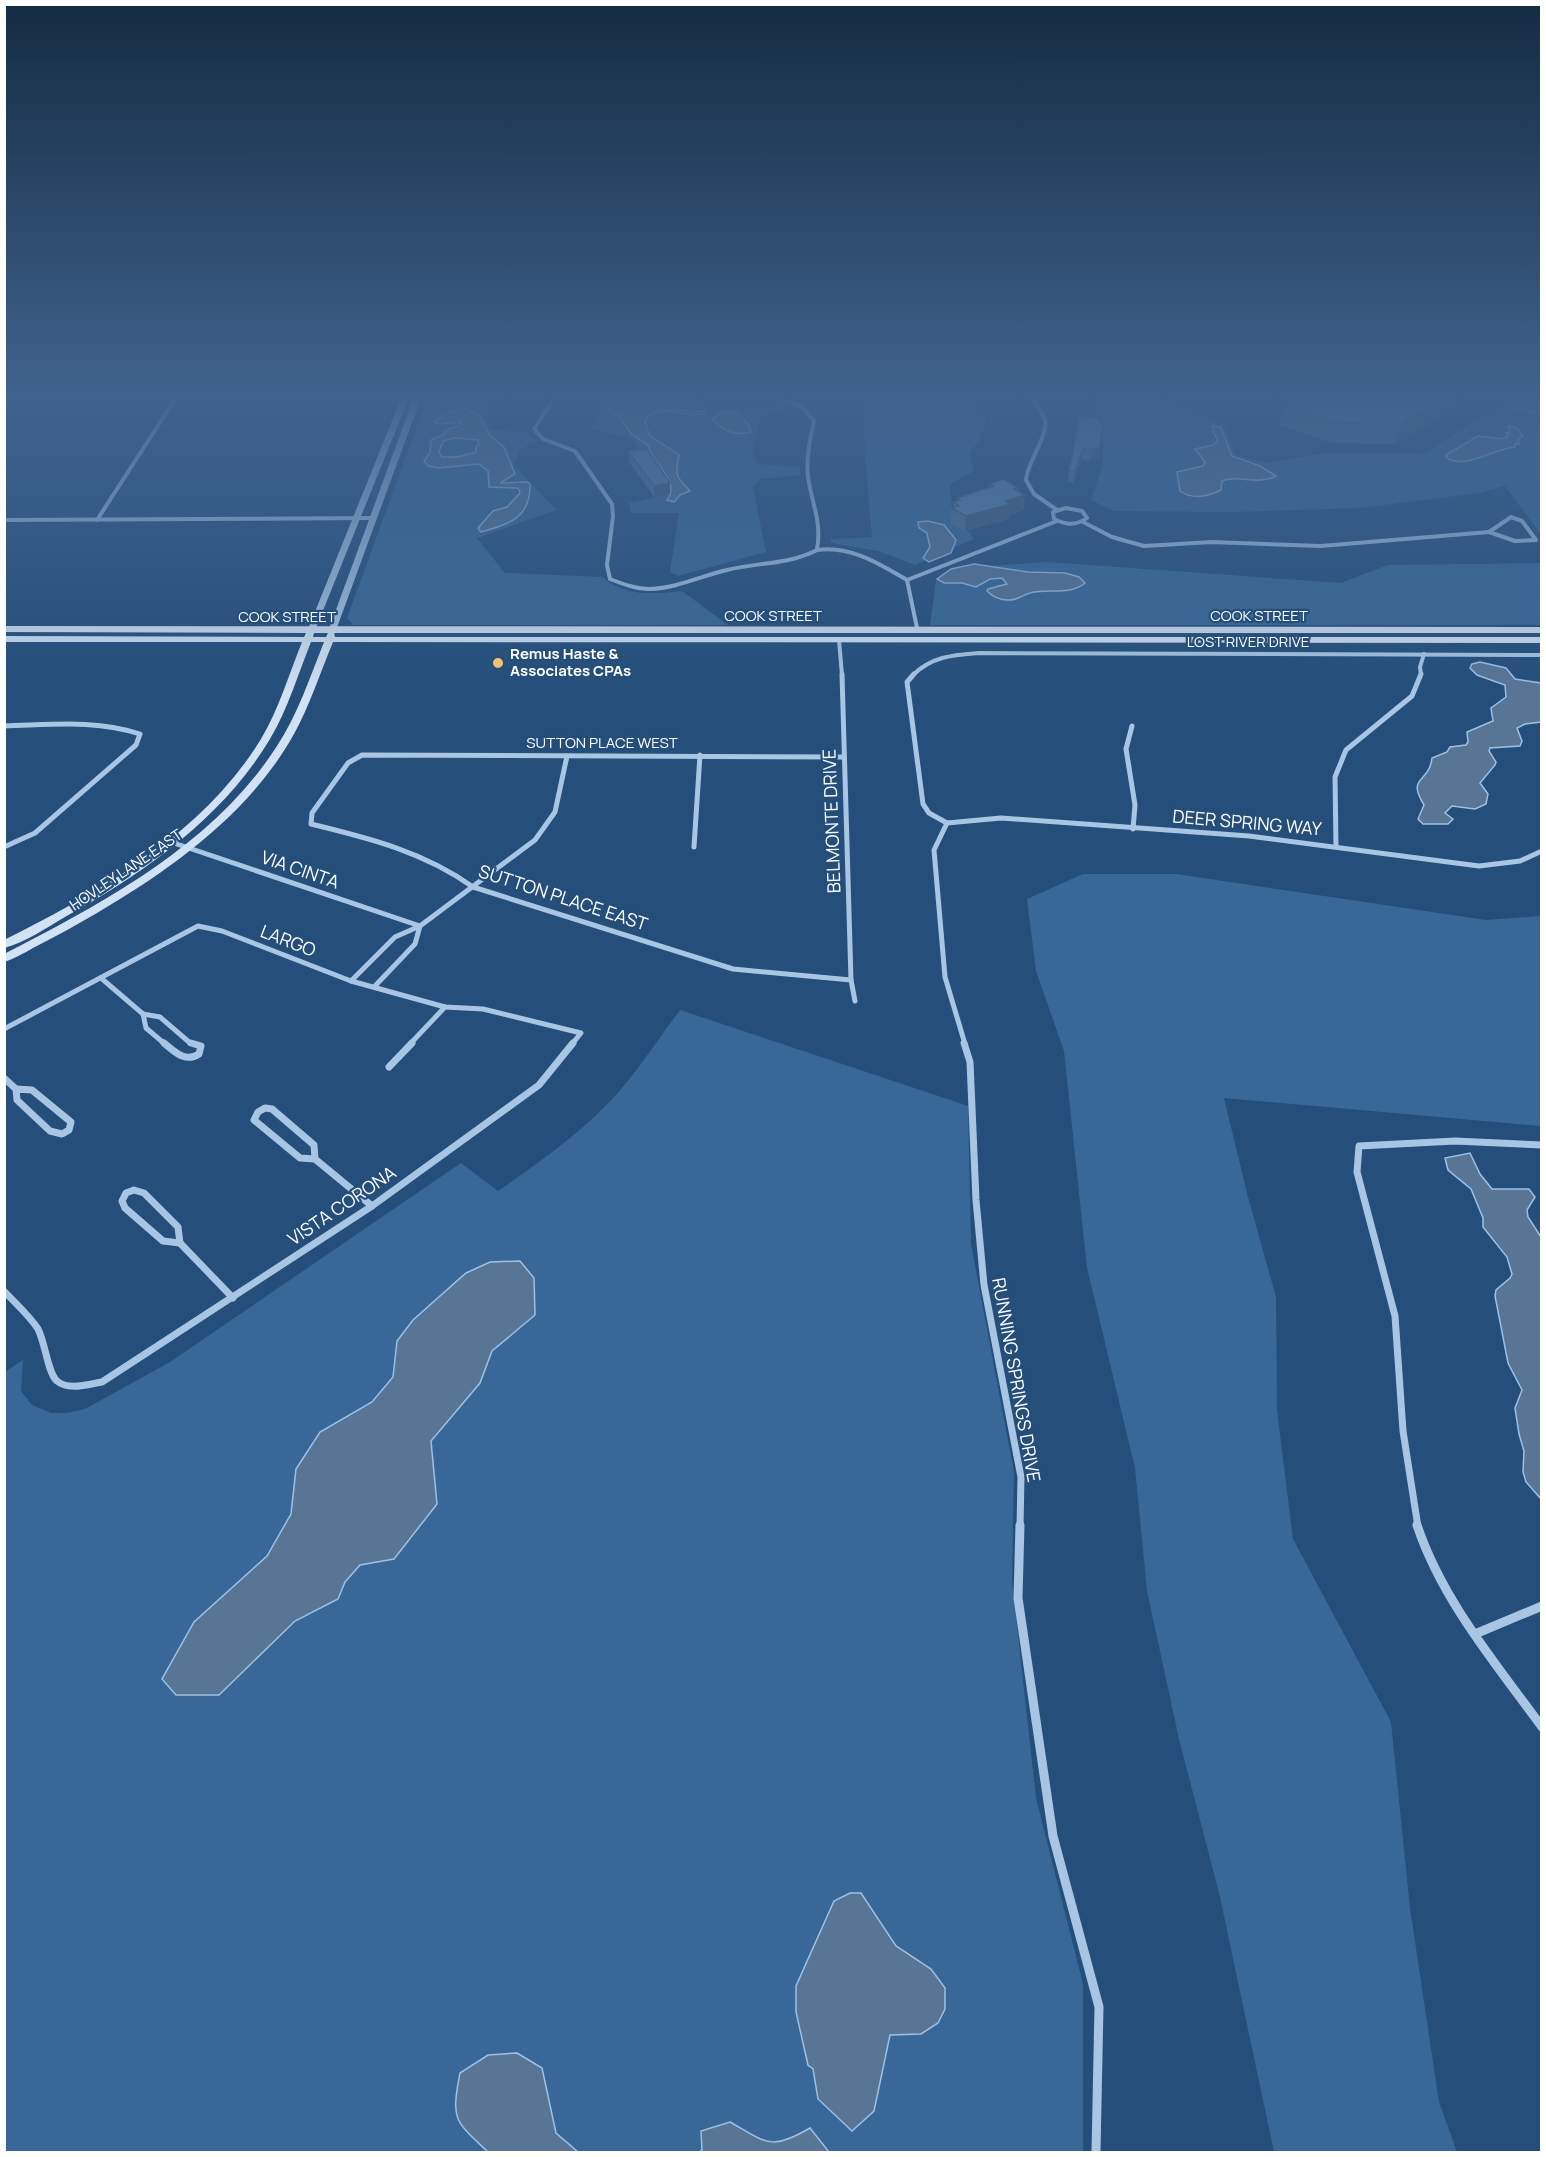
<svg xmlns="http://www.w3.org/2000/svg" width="1546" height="2157" viewBox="0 0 1546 2157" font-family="Manrope,sans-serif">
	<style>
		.green { fill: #396898 }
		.water { fill: #587596; stroke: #9dc1e5; stroke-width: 1.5; fill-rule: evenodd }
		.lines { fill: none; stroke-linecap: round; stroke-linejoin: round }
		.minor-far3 { stroke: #a8c6e4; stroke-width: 4 }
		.minor-far2 { stroke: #a8c6e4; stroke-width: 5 }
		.minor-far1 { stroke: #a8c6e4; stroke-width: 7 }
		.minor { stroke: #a8c6e4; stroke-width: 9 }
		.tertiary { stroke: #a8c6e4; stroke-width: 7 }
		.secondary { fill: #d1e2f4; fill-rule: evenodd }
		.wall { fill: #507294 }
		.shaded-wall { fill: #415c78 }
		.building { fill: #5d84ac; stroke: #415c78; stroke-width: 1.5 }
		.poi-dot { fill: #edc46d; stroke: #254e7a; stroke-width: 2 }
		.labels { text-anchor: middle; stroke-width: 4.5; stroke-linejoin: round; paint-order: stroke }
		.far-street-label { font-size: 15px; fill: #fff; stroke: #254e7a }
		.far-poi-label { font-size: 15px; font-weight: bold; fill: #fff; stroke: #254e7a; text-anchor: start }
		.street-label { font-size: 18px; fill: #fff; stroke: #254e7a }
	</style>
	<rect width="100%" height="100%" fill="#254e7a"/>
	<g class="green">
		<path d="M429,393H503L483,415L490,429L525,432L537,442L520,449L514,465L556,510L477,538L505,573L603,577C623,597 656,594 682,591L728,625H353L347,618Z"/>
		<polygon points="609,393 683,393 719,407 742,410 777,402 793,407 759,418 753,453 757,464 800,467 800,475 760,479 753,487 766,552 678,576 670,572 679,513 631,513 629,503 671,493 631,438 591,429"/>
		<polygon points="864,393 966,393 986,419 978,443 969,452 974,471 950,484 952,508 974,539 915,565 878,551 831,543 831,539 872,537 865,455"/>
		<polygon points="1086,393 1157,393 1158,396 1224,425 1236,455 1269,463 1319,454 1423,454 1519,393 1541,393 1541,535 1505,486 1478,493 1360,508 1232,512 1114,511 1091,500 1103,464 1103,421"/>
		<polygon points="1047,562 1341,583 1388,565 1541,563 1541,625 930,625 936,581 961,568"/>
		<polygon points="1083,874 1176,874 1486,920 1541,916 1541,1126 1224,1098 1248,1197 1276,1297 1277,1410 1293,1539 1391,1722 1410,1908 1439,2102 1457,2152 1274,2152 1220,1897 1179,1739 1147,1591 1135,1468 1087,1268 1064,1051 1036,971 1027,899"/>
		<path d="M680,1010L968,1106L971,1244L1014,1472L1012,1581L1036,1798L1083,1984V2152H5V1372L23,1360L21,1391L32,1405L51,1413H67L85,1409L170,1362L461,1163L498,1191C540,1162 581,1133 616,1095C639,1069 659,1038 680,1010Z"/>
	</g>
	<g class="water">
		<path d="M613,393H633L663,400L676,409L704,412L705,414C686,419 658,401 645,420L649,435L679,455C675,475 675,476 690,491L680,495L674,502L667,500C682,482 650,461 648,445L631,434L620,417L608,409L616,399Z"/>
		<polygon points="1522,393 1541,397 1541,414 1507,406 1506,404"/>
		<path d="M465,409L479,415L490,435L504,447L515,474L500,483L528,482L530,484C531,518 509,524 481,532L478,528L493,511L507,507L520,493L518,488L489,487L488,471L479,464L438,468L428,466L424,461L430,453L431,440L443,435L446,430L459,426L461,422L438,424L434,422C440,414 455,410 465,409ZM454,438L478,440L479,445L476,447V452L458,457H442L439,452L443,441Z"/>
		<path d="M723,412H735L749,425L751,432C733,436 725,432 712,419Z"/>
		<path d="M1213,426L1221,428L1232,456L1260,466L1276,476C1256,486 1240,474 1222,481L1221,490C1207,497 1193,500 1180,491L1177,472L1203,466L1205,462L1195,449L1214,445L1218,440L1213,432Z"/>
		<path d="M1508,426L1517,428L1523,436L1518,439L1519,444H1515V447C1496,448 1464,470 1447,458L1446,455L1478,436L1503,439L1508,436L1506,433H1510Z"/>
		<polygon points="928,521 944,525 956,540 951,553 929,562 923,558 930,547 927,533 919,528 918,522"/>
		<path d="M974,564L1028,572L1065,573L1079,577L1085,583C1070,596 1048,588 1030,593C1022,595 1017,601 1008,600C1000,600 993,597 987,591L988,589L1007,584L1002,578L990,579L976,587L962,583H944L937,579L951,569Z"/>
		<path d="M1480,662L1506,668L1515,679L1541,683V722L1525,724L1517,728L1522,741L1520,746L1490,748L1489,751L1496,762L1495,765L1480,783L1488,794L1486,804L1475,809L1452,806L1445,813L1453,819L1448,824H1423L1418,819L1424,805C1406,776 1429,784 1432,758L1447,752L1450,747L1466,745L1468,742L1467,732L1493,721L1491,708L1506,697L1505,685L1477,675L1470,668L1472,664Z"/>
		<polygon points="1470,1153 1480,1174 1492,1189 1529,1189 1535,1197 1527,1210 1528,1217 1541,1237 1541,1499 1526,1482 1523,1472 1524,1451 1519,1434 1515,1408 1522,1390 1508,1363 1495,1296 1496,1290 1510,1278 1512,1274 1507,1257 1483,1227 1483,1218 1471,1189 1448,1170 1445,1158"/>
		<polygon points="520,1261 534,1278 535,1315 492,1351 480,1383 431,1441 437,1504 394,1559 360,1565 345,1582 338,1599 295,1621 219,1695 176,1695 162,1679 194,1622 267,1556 291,1514 296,1469 320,1432 372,1402 393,1377 397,1341 413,1320 466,1273 490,1262"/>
		<polygon points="850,1893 861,1893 896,1946 931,1969 945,1988 945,2009 938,2023 921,2034 890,2035 874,2111 852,2131 818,2099 813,2069 808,2065 796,2012 796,1986 834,1901"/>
		<path d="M517,2053L542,2068L556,2133L578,2152H488C454,2120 451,2120 460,2073L488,2055Z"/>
		<path d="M730,2122C767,2143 771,2151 810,2128L829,2152H699L702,2150L701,2131Z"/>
	</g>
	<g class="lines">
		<g class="minor-far3">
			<path d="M558,393L534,429L543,439L575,451L612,504L613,516L607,565L610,579C623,584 636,589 650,589C677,588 701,576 727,570C758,562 788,565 817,550C822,520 812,505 808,477C806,457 810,440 814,421L802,407L765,393"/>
			<path d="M1027,393C1033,401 1043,411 1045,421C1048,436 1027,463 1026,480L1034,494L1057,510"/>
			<path d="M1066,508L1082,511L1087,518C1076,526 1066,525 1054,519L1053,512Z"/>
			<polygon points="1511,517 1522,521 1536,540 1515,541 1489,532"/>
			<polyline points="4,520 373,518"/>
			<polyline points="97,520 179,393"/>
			<polyline points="1083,522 1112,537 1144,546 1212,542 1321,546 1489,532"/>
			<path d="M817,550C850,545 880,564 907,580"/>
			<polyline points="917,628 907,580 1057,521"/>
			<polyline points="839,640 842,675"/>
			<path d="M913,675C932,656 954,655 979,653L1542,655"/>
			<polyline points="1421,675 1420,667 1424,654"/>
		</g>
		<g class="minor-far2">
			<polyline points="842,674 851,980 855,1001"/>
			<polyline points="914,674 907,682 923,804 929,813 947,823 934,850 945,977 965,1044"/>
			<path d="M4,726C49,725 96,719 140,734L136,745L35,833L4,847"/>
			<polyline points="1132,726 1126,749 1135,805 1133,829"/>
			<path d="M843,757L362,755L348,763L312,813L311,824C369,838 424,852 473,887L733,969L851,980"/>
			<polyline points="947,823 1001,818 1249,836 1479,866 1520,861 1542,851"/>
			<polyline points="171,842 420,926 535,840 555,812 567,756"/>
			<polyline points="694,847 700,755"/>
			<polyline points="1336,847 1335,777 1346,750 1412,696 1421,674"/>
			<polyline points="101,978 143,1014"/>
			<polyline points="351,981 395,937 420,926 415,944 374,987"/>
			<polyline points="143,1014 160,1017 189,1042 195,1044"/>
			<polyline points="143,1014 146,1028 165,1044"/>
			<polyline points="4,1029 198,926 222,931 351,981 445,1007 483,1009 581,1033 572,1044"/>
			<polyline points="410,1044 445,1007"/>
		</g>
		<g class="minor-far1">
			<path d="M164,1043C175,1052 185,1063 199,1054L201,1046L191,1043"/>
			<polyline points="964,1043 970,1062 976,1200 984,1285 1021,1477 1020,1527"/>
			<polyline points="389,1067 412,1043"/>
			<polyline points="4,1078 16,1089"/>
			<polygon points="16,1089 32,1090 71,1122 69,1130 62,1134 50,1131 17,1100"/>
			<polygon points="265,1108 272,1109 314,1145 315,1159 300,1158 254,1120 258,1112"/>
			<polyline points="315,1159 372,1206"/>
			<polygon points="134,1190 144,1193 178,1227 180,1243 163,1241 125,1208 122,1201 126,1193"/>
			<polyline points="180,1243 233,1298"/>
			<path d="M4,1291C15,1303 29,1315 38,1329C45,1342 48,1374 57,1381C68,1391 89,1384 102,1382L372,1206L539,1085L573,1043"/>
			<polyline points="1418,1527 1403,1431 1395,1316 1357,1172 1359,1146 1455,1141 1542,1145"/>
		</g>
		<g class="minor">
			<polyline points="1020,1525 1018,1598 1053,1836 1099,2007 1096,2152"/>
			<path d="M1417,1525C1442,1600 1496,1664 1542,1727"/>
			<polyline points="1475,1634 1542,1606"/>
		</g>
		<g class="tertiary">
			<polyline points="311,631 407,393"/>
			<polyline points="332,631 419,393"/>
		</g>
		<path class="secondary" d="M4,626L1542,627V633H334L335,637H1542V643L333,642C320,673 310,705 294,734C250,813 173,868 97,913C76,925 55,937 33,948C24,953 14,959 4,962V954C105,902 214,844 277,746C298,714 310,677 324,642H311C298,674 288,709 270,739C223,818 144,873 65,917C46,928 26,942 4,948V940C100,892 204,833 261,739C279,709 289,674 302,642H4V636L304,637L306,633L4,632ZM314,633H328L326,637H313Z"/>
	</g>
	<g class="wall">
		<polygon points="1259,393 1461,393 1456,408 1395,444 1333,443 1279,425 1283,405 1289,402"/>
		<polygon points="1098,421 1099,458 1090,461 1082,460 1073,483 1068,481 1069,470"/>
		<polygon points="628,451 670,494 654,497 629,462"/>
		<polygon points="989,484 1019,488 1019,492 1024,510 1010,515 1009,519 965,531 950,523 951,508 953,508 953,502 957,501 957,498 989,487"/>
	</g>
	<g class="shaded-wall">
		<polygon points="1454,393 1461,393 1456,408 1395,444 1400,424"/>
		<polygon points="1100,447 1099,458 1090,461 1091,450"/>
		<polygon points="1083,449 1082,460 1073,483 1075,472"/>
		<polygon points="670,483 670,494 654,497 654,486"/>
		<polygon points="1019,488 1018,498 1025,495 1024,510 1010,515 1009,519 965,531 966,516 1006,501 1014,489"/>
	</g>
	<g class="building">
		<polygon points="1307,393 1454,393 1400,424 1338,423 1283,405"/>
		<polygon points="1080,416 1098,418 1098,421 1103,424 1100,447 1091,450 1083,449 1075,472 1069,470"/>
		<polygon points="647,449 670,483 654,486 628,451"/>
		<polygon points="1003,479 1019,488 1014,489 1025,495 1006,501 1011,504 966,516 951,508 959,506 953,502 960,500 957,498 993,486 989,484"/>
	</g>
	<linearGradient id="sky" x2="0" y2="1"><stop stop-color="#142b43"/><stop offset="0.57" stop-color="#40638d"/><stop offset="1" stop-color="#40638d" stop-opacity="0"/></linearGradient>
	<rect width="1546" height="695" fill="url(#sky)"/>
	<circle class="poi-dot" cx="498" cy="663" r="6"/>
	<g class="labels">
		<g class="far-street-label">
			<text x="773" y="621">COOK STREET</text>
			<text x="1259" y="621">COOK STREET</text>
			<text x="287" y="622">COOK STREET</text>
			<text x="1248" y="647">LOST RIVER DRIVE</text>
			<text x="602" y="748">SUTTON PLACE WEST</text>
			<text transform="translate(126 870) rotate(-34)" y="5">HOVLEY LANE EAST</text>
		</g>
		<g class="far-poi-label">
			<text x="510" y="659">Remus Haste &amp;<tspan x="510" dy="17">Associates CPAs</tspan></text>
		</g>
		<g class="street-label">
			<text transform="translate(832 821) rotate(-92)" y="6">BELMONTE DRIVE</text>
			<text transform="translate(1247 823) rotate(5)" y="6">DEER SPRING WAY</text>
			<text transform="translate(300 870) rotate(19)" y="6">VIA CINTA</text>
			<text transform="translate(563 898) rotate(18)" y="6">SUTTON PLACE EAST</text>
			<text transform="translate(288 941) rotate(21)" y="6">LARGO</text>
			<text transform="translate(342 1206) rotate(-34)" y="6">VISTA CORONA</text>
			<text transform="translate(1016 1380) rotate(80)" y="6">RUNNING SPRINGS DRIVE</text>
		</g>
	</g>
	<rect width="1546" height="2157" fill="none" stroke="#ffffff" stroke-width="12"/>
</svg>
